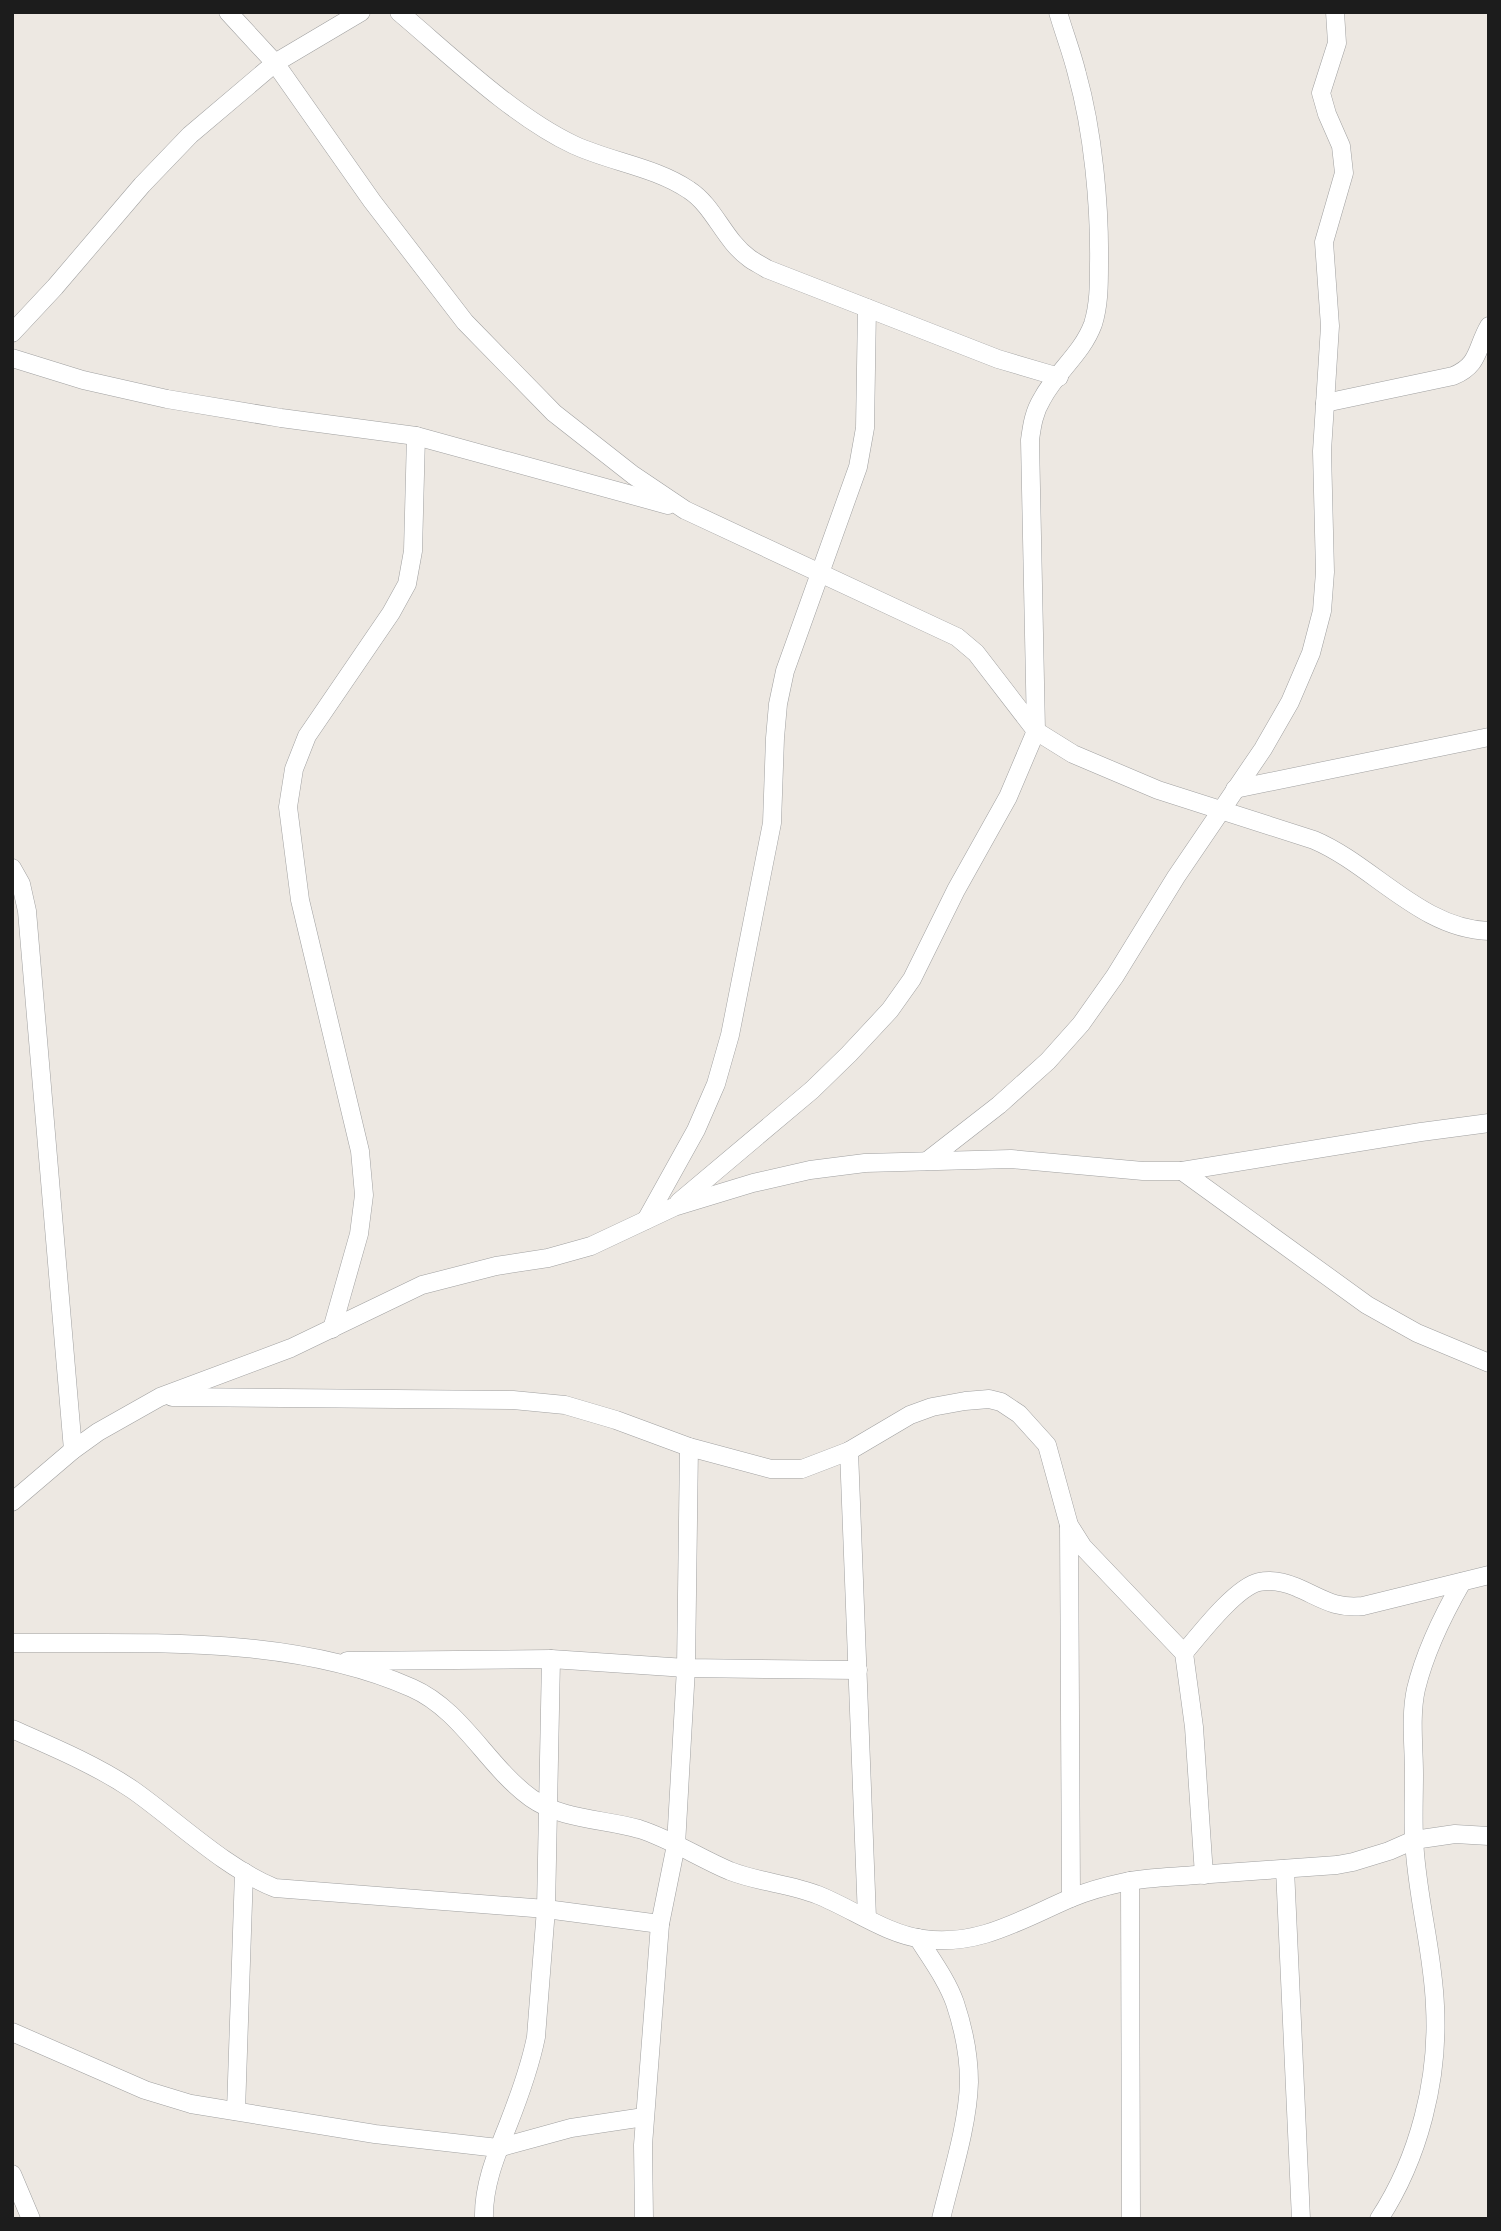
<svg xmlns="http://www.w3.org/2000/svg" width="1501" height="2231" viewBox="0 0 1501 2231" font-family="'Space Grotesk',sans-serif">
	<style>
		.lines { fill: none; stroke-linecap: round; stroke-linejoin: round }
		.street-casing { stroke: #a0a0a0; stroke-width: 19 }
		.street { stroke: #fff; stroke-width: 18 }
	</style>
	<rect width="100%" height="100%" fill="#ede8e2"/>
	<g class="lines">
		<g class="street-casing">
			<g id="street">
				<path d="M228,12L275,63L372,201L465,322L554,413L633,475L685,510L957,637L976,653L1036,731L1073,754L1158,790L1314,840C1373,865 1421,929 1489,931"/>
				<path d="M399,12C450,55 514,117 574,145C611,162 655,167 689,190C714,206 724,240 749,258C754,262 761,265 767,269L998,359L1059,377"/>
				<polyline points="12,333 55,287 142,185 190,135 275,63 361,12"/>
				<polyline points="12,358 83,380 167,399 281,418 416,436 668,505"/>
				<path d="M1325,403L1453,376C1480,365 1476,348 1489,326"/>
				<polyline points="1235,789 1489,737"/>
				<polyline points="12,868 21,884 27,911 73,1450"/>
				<polyline points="927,1161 999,1105 1048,1061 1081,1024 1115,976 1176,877 1263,749 1290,702 1311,653 1322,611 1325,572 1322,451 1330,326 1324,242 1344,173 1341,146 1327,114 1321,93 1337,43 1335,12"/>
				<polyline points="1182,1171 1367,1305 1417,1333 1489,1363"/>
				<path d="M679,1202L812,1090L849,1054L890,1010L912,979L956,890L1008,797L1036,731L1030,440C1032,425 1034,412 1042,399C1056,372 1082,354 1093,324C1099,305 1099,284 1099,265C1100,206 1093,131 1077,74C1072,53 1064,33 1058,12"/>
				<polyline points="646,1220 696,1130 716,1084 730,1035 772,823 775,738 778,704 785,671 858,467 865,428 867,308"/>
				<polyline points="332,1329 359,1234 364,1195 360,1151 300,900 288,807 294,769 307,736 391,613 407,584 413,551 416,436"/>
				<polyline points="172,1397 513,1400 565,1405 616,1420 689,1447 771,1469 802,1469 849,1451 910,1415 932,1407 965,1401 989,1399 1001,1402 1019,1414 1047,1445 1069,1525 1083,1547 1184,1653 1194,1727 1204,1875"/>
				<polyline points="849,1451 867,1918"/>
				<polyline points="12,1502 73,1450 98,1432 160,1397 291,1348 422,1285 496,1266 548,1258 591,1246 674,1207 753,1183 810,1170 865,1163 1011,1159 1143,1171 1182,1171 1421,1132 1489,1123"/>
				<polyline points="1069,1525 1071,1898"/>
				<path d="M12,1643C142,1644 290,1634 412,1688C462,1710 487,1766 531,1798C562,1820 604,1819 639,1829C671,1839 699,1858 730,1871C758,1882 790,1884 818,1895C853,1909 886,1934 923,1939C978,1947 1022,1919 1071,1898C1088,1891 1106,1886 1125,1882C1148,1877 1173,1877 1196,1875C1243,1872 1290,1868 1337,1865L1353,1862L1389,1851L1414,1840L1455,1834L1489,1836"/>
				<path d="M1184,1653C1200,1634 1236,1587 1259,1582C1272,1579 1284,1582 1296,1587C1322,1598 1334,1609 1363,1606L1489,1575"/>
				<polyline points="347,1661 551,1659 686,1668 858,1670"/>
				<path d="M12,1729C53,1747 96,1765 133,1790C177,1821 225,1868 275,1888L546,1909L660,1924"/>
				<polyline points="1285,1869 1301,2219"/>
				<polyline points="1130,1881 1131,2219"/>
				<path d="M918,1938C931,1959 947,1980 955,2003C963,2027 969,2057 969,2082C968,2125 951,2177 941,2219"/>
				<polyline points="12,2032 145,2090 191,2104 375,2134 498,2148 571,2128 644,2117"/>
				<polyline points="236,2111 244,1872"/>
				<polyline points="12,2174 31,2219"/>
				<path d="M484,2219C483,2186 496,2155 508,2125C519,2097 530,2067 536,2037L546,1909L551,1659"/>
				<polyline points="644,2219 643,2145 660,1924 676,1845 686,1668 689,1447"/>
				<path d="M1379,2219C1419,2158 1439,2079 1435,2006C1433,1950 1416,1894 1414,1838C1413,1817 1414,1795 1414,1774C1414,1747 1410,1716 1416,1689C1425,1652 1443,1615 1462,1582"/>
			</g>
		</g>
		<use href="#street" class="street"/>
	</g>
	<rect width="1501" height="2231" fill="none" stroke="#1c1c1c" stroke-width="28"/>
</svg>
